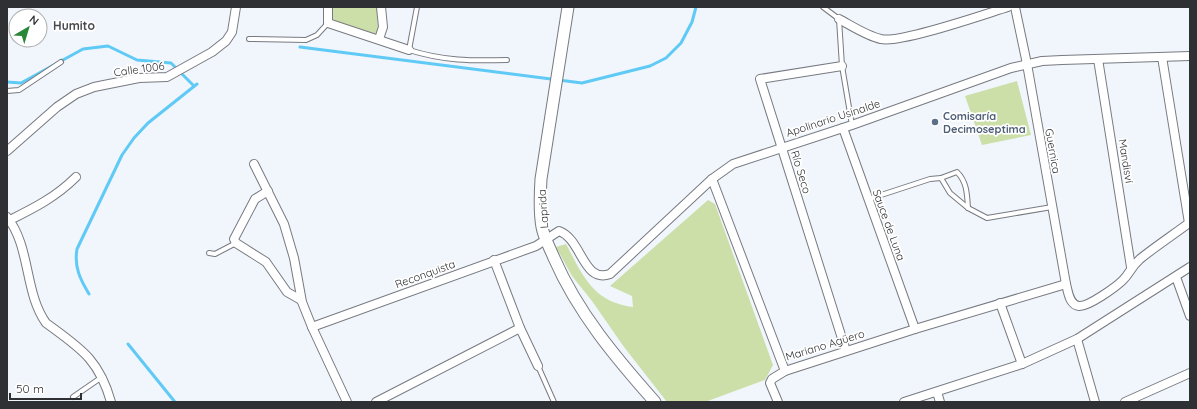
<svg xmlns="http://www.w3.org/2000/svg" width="1197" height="409" viewBox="0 0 1197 409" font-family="Quicksand,sans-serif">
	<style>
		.green { fill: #cddfa8 }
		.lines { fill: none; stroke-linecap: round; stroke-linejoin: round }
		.stream { stroke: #5fcaf5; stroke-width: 3 }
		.lane-casing { stroke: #777a80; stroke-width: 6 }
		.street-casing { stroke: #777a80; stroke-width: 10 }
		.secondary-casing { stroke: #777a80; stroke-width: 13 }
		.lane { stroke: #fff; stroke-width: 4 }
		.street { stroke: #fff; stroke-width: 8 }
		.secondary { stroke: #fff; stroke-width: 11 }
		.service-dot { fill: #5c6f8a; stroke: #fff; stroke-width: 1.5 }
		.labels { text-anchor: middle; stroke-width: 3.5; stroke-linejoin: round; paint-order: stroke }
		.street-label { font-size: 11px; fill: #2f3033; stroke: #fff }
		.service-label { font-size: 11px; font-weight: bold; fill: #4e5e75; stroke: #fff; text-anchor: start }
		.neighbourhood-label { font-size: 12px; font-weight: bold; fill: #474a50; stroke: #fff }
	</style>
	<rect width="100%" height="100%" fill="#f1f5fc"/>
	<g class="green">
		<polygon points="331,7 377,7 378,32 375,34 336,23 332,17"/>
		<polygon points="1017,81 1031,135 982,145 965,96"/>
		<path d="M708,200L715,204L773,365L765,380L705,402H667L624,347L592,301L572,276L556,247L566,244C583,276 593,302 633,307L632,296L610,286Z"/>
	</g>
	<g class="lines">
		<g class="stream">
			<polyline points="300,47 582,83 650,66 666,58 681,43 692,22 696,7"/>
			<polyline points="7,82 21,83 83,49 108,46 137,60 171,63 194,86"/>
			<path d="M89,294C80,279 74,267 77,249L122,155L134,138L148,123L197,84"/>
			<polyline points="128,344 175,402"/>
		</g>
		<g class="lane-casing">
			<g id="lane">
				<path d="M417,7L409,50C444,61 471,61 507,60"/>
				<polyline points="823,7 839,19 842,66 852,125"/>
				<polyline points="249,39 306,40 317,35 328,23"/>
				<polyline points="7,91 19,90 61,62"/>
				<polyline points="941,178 950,193 968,208 987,218 1052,207"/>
				<path d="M869,199L930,179L941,178L957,172C967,182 967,194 968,208"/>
				<polyline points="209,253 215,254 236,243"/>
				<polyline points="538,366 554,402"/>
				<polyline points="73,397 102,377"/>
			</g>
		</g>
		<g class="street-casing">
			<g id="street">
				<polyline points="328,7 328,23 409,50"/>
				<path d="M1015,7L1027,64L1066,284C1068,291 1069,305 1079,306C1088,307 1116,287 1123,280C1130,273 1131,267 1140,259C1156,246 1173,235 1189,223L1162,57"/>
				<path d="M839,19C852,26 867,36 881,39C899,44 985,14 1008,7"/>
				<polyline points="379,39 383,27 381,7"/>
				<polyline points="1098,59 1131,267"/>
				<polyline points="842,66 760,79 846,351"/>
				<polyline points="843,128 915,329"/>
				<polyline points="7,151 57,107 76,94 94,87 139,78 167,77 212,52 226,41 232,32 236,7"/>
				<polyline points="254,164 284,224 294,258 302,302 312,327 347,402"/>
				<polyline points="712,179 785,371"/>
				<polyline points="268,191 255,199 234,239 236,243 266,262 287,292 301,300"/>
				<path d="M7,217C31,247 24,292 46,323C80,348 99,359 111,402"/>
				<path d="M10,220C34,208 56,197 76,177"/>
				<polyline points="494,260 520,328 538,366"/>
				<polyline points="1176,277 1190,316"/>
				<polyline points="1000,303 1022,364"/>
				<path d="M312,327L536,246L559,231C582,239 583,284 610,274L712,179L733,164L852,125L1011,68L1042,61L1062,60L1190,56"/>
				<polyline points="1077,339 1095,402"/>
				<polyline points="937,392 940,402"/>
				<polyline points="376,402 520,328"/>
				<polyline points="778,402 770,383 772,379 785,371 915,329 1066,284"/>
				<polyline points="904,402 1022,364 1077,339 1190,267"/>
				<polyline points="1125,402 1190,373"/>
			</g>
		</g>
		<g class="secondary-casing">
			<path id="secondary" d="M568,7L541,179C540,195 539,211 542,227C544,238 550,248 554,258C578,313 616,358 655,402"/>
		</g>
		<use href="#lane" class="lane"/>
		<use href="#street" class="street"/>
		<use href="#secondary" class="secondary"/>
	</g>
	<circle class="service-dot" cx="935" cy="122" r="4"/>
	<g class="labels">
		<g class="street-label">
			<text transform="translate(139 69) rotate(-8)" y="4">Calle 1006</text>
			<text transform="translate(833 118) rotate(-18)" y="4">Apolinario Usinalde</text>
			<text transform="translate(1053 151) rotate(80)" y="4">Guernica</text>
			<text transform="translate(1126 161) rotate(81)" y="4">Mandisví</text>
			<text transform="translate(801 172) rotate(73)" y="4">Río Seco</text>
			<text transform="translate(543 209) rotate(-94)" y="4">Laprida</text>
			<text transform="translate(889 225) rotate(70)" y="4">Sauce de Luna</text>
			<text transform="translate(425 274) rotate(-20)" y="4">Reconquista</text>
			<text transform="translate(825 345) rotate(-17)" y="4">Mariano Agüero</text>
		</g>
		<g class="service-label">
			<text x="943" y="120">Comisaría<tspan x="943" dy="13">Decimoseptima</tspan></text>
		</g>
		<g class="neighbourhood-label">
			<text x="74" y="30">Humito</text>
		</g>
	</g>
	<rect width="1197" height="409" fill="none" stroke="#2f3033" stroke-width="16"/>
	<g transform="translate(28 28) rotate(38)"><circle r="19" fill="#ffffff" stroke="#acacad"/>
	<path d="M0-3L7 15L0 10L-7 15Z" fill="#298637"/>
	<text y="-6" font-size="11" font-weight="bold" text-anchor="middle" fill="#2f3033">N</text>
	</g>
	<path d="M10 393v6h71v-6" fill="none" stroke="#2f3033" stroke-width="2"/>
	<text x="16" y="393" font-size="12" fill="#2f3033" stroke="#ffffff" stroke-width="3" paint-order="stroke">50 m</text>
</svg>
